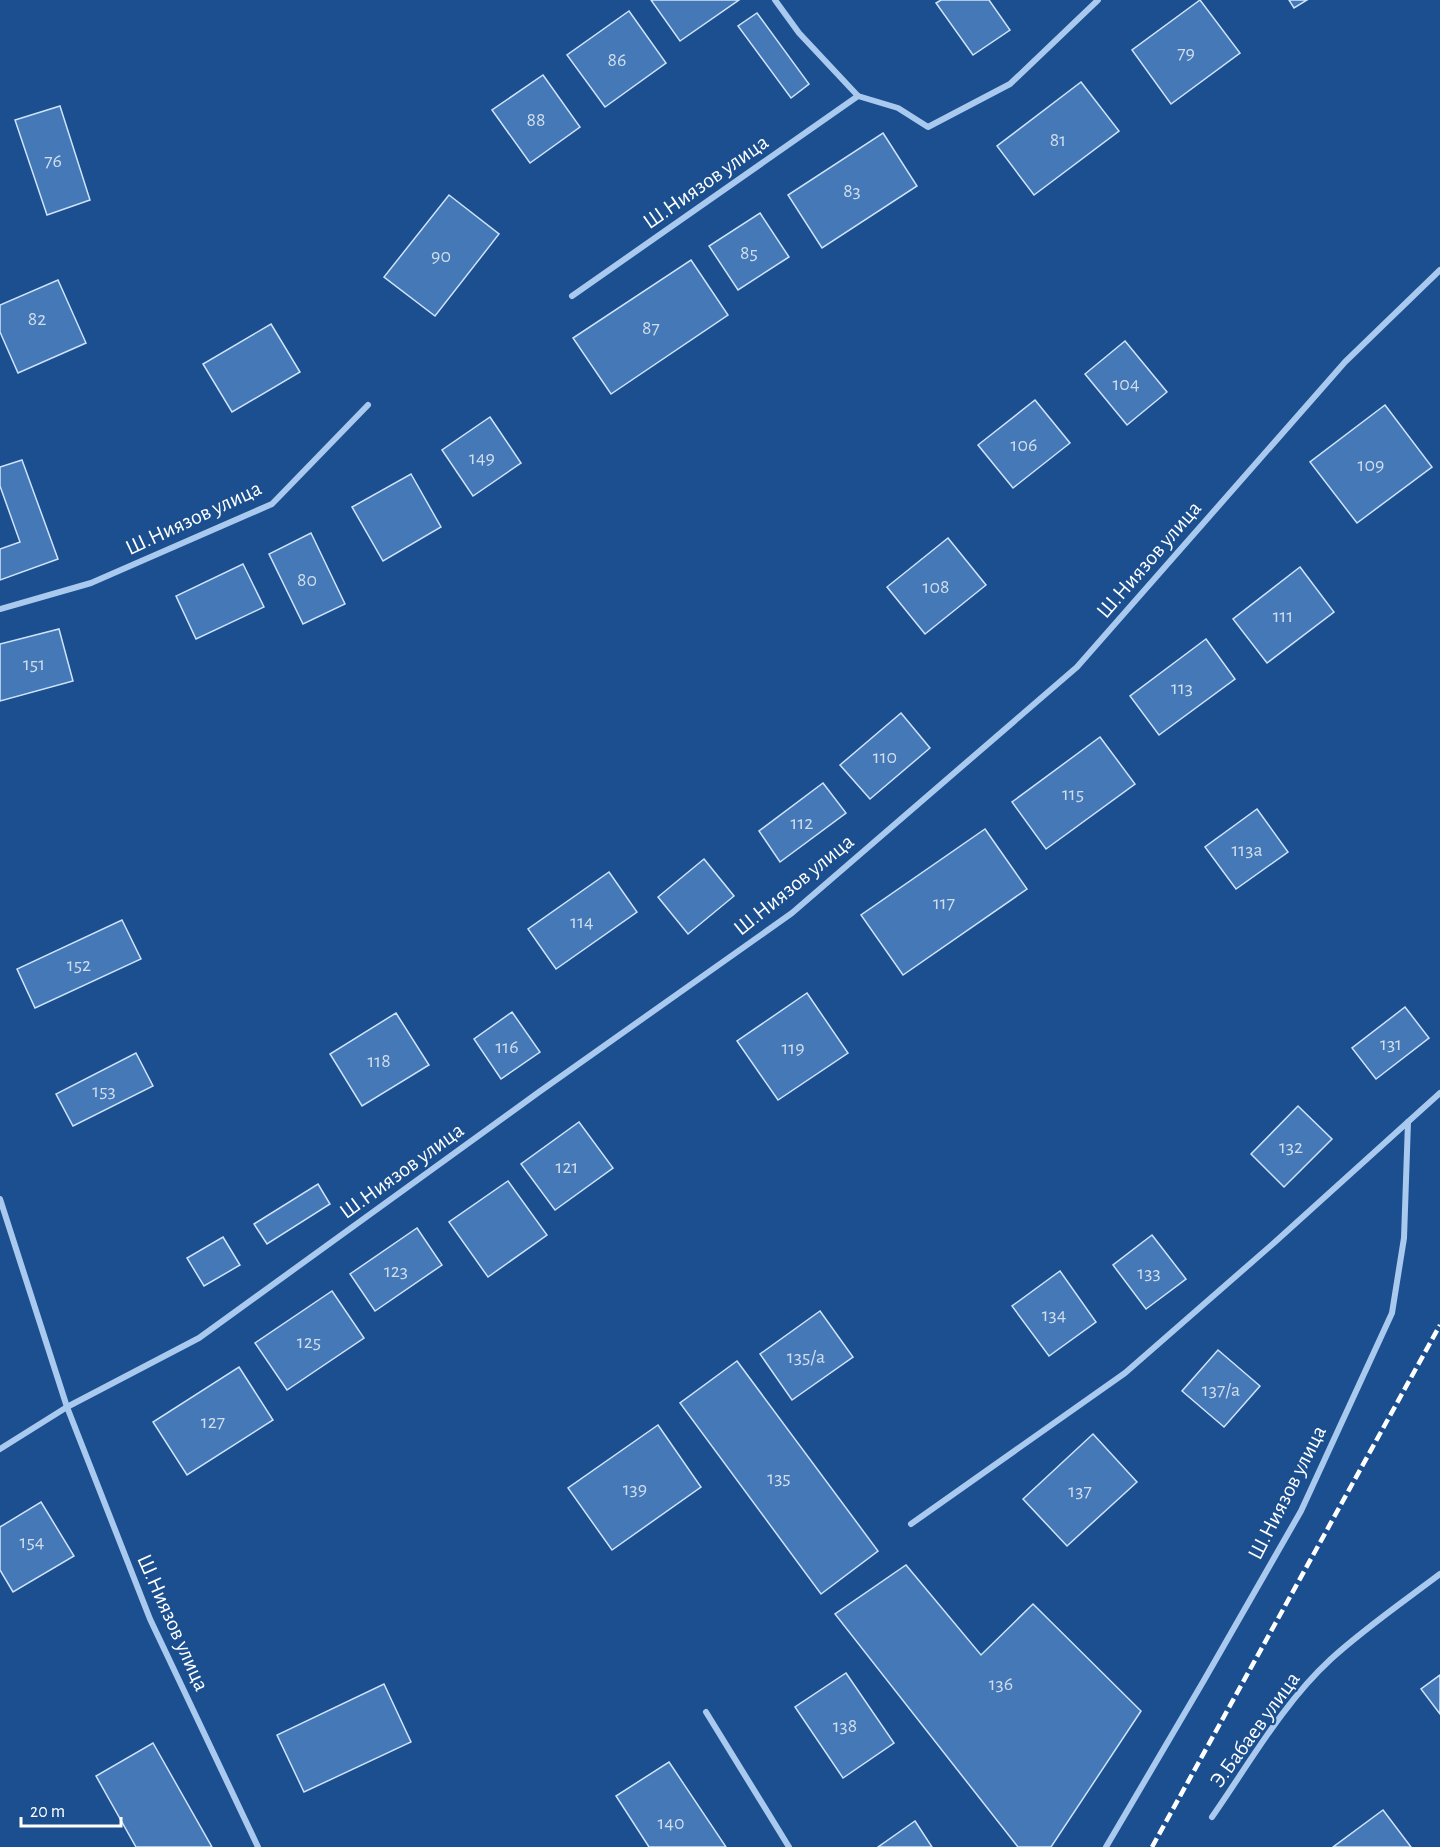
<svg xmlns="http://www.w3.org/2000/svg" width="1440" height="1847" viewBox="0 0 1440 1847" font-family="'Alegreya Sans',sans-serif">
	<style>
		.building { fill: #4478b7; stroke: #cfe3fa; stroke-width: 1.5 }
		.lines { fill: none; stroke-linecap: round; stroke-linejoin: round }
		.street { stroke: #a9c9ee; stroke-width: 6 }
		.rail { stroke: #fff; stroke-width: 4.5; stroke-dasharray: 10 4.5; stroke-linecap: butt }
		.labels { text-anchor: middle; stroke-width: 4.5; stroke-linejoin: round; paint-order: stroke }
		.number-label { font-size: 20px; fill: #d0dded }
		.street-label { font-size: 22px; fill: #fff; stroke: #1b4f8f }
	</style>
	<rect width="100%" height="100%" fill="#1b4f8f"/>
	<g class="building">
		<polygon points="651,0 739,0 680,41"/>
		<polygon points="941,0 989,0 1010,30 973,55 936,3"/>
		<polygon points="1200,0 1240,53 1171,104 1132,50"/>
		<polygon points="1289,0 1307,0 1294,8"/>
		<polygon points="629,11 666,63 605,107 567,55"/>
		<polygon points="757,13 809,84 791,98 738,26"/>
		<polygon points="543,75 580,127 530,163 492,110"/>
		<polygon points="1081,82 1119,131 1034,195 997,146"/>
		<polygon points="60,106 90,200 47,215 15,120"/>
		<polygon points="883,133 917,186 822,248 788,195"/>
		<polygon points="449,195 499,234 435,316 384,277"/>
		<polygon points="760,213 789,257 738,290 709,246"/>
		<polygon points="691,260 728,315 611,394 573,338"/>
		<polygon points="58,280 86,343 18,373 0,332 0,305"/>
		<polygon points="271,324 300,372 232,412 203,364"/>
		<polygon points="1125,341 1167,392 1127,425 1085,374"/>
		<polygon points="1035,400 1070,443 1013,488 978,445"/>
		<polygon points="1385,405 1432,467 1357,523 1310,462"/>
		<polygon points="490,417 521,463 473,496 442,450"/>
		<polygon points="22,460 58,559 0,580 0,549 20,542 0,486 0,467"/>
		<polygon points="411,474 441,527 383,561 352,507"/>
		<polygon points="311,533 345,604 303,624 269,554"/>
		<polygon points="948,538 986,585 925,634 887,587"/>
		<polygon points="243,564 264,607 196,639 176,596"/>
		<polygon points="1300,567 1334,612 1267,663 1233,619"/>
		<polygon points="59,629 73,681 0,701 0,644"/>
		<polygon points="1206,639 1235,679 1159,735 1130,696"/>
		<polygon points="901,713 930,748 870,799 840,765"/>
		<polygon points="1100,737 1135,784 1046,849 1012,802"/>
		<polygon points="823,783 846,813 780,862 759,831"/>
		<polygon points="1257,809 1288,852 1236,889 1205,847"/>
		<polygon points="985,829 1027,889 903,975 861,915"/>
		<polygon points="704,859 734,896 688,934 658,897"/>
		<polygon points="609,872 637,912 556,969 528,929"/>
		<polygon points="122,920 141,959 35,1008 17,969"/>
		<polygon points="807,993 848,1053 778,1100 737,1041"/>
		<polygon points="1405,1007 1429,1038 1376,1079 1352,1048"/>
		<polygon points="512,1012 540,1052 501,1079 474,1039"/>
		<polygon points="396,1013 429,1065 362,1106 330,1054"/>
		<polygon points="136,1053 153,1086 73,1126 56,1094"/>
		<polygon points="1298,1106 1332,1139 1284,1187 1251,1154"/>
		<polygon points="579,1122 613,1168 555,1210 521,1164"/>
		<polygon points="508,1181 547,1235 488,1277 449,1222"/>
		<polygon points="318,1184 330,1204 267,1244 254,1224"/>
		<polygon points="417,1228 442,1265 375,1311 350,1274"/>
		<polygon points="1152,1235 1186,1279 1146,1309 1113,1265"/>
		<polygon points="223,1237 240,1265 204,1286 187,1258"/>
		<polygon points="1060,1271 1096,1322 1049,1356 1012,1306"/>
		<polygon points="332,1291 364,1338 287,1390 255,1343"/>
		<polygon points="820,1311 853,1357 792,1400 760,1354"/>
		<polygon points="1218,1350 1260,1386 1224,1427 1182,1391"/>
		<polygon points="737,1361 878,1551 821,1594 680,1403"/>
		<polygon points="239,1367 273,1420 187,1475 153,1422"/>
		<polygon points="658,1425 701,1487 612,1550 568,1488"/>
		<polygon points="1093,1434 1137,1482 1067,1546 1023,1499"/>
		<polygon points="41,1502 74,1556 13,1592 0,1570 0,1527"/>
		<polygon points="906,1565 981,1655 1033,1604 1141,1711 1051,1847 1018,1847 835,1614"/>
		<polygon points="846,1673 894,1743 843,1778 795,1707"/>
		<polygon points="1440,1675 1440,1714 1421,1689"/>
		<polygon points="384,1684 411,1742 304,1792 277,1735"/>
		<polygon points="153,1743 212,1847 136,1847 96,1776"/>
		<polygon points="669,1762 726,1847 649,1847 616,1796"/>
		<polygon points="1383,1810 1411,1847 1333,1847"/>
		<polygon points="915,1821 932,1847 878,1847"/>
	</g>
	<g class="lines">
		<g class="street">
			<polyline points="775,0 799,33 858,96"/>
			<polyline points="572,296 858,96 898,108 928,127 1010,84 1098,0"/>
			<polyline points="0,609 91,583 272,504 368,405"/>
			<polyline points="0,1199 67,1407 199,1338 539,1092 792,913 1077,667 1345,362 1440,270"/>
			<polyline points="0,1449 67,1407 150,1619 258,1847"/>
			<polyline points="911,1524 1125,1373 1275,1242 1440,1093"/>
			<polyline points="706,1712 789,1847"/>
			<path d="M1212,1817C1249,1764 1283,1703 1331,1659C1365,1628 1403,1602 1440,1574"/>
			<polyline points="1106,1847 1203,1682 1301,1511 1392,1313 1404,1238 1408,1122"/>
		</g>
		<polyline class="rail" points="1152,1847 1440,1325"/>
	</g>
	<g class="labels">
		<g class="number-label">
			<text x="1186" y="59">79</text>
			<text x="617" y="66">86</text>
			<text x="536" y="126">88</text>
			<text x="1058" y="146">81</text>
			<text x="53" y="167">76</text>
			<text x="852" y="197">83</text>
			<text x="749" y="259">85</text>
			<text x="441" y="262">90</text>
			<text x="37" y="325">82</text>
			<text x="651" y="334">87</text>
			<text x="1126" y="390">104</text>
			<text x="1024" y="451">106</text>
			<text x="482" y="464">149</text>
			<text x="1371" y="471">109</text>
			<text x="307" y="586">80</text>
			<text x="936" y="593">108</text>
			<text x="1283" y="622">111</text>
			<text x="34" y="670">151</text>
			<text x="1182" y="694">113</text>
			<text x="885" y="763">110</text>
			<text x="1073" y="800">115</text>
			<text x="802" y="829">112</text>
			<text x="1247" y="856">113а</text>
			<text x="944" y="909">117</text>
			<text x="582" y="928">114</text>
			<text x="79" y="971">152</text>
			<text x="1391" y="1050">131</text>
			<text x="507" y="1053">116</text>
			<text x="793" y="1054">119</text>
			<text x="379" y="1067">118</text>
			<text x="104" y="1097">153</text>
			<text x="1291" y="1153">132</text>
			<text x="567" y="1173">121</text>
			<text x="396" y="1277">123</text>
			<text x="1149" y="1279">133</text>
			<text x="1054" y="1321">134</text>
			<text x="309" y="1348">125</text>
			<text x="806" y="1363">135/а</text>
			<text x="1221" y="1396">137/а</text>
			<text x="213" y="1428">127</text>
			<text x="779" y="1484">135</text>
			<text x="635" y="1495">139</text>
			<text x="1080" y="1497">137</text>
			<text x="32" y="1548">154</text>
			<text x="1001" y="1690">136</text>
			<text x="845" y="1732">138</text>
			<text x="671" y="1829">140</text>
		</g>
		<g class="street-label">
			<text transform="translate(705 181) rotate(-35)" y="8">Ш.Ниязов улица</text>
			<text transform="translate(193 517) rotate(-25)" y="8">Ш.Ниязов улица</text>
			<text transform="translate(1148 559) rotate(-49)" y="8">Ш.Ниязов улица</text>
			<text transform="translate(793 884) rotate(-39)" y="8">Ш.Ниязов улица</text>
			<text transform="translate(401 1170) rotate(-36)" y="8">Ш.Ниязов улица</text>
			<text transform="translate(1286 1492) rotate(-63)" y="8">Ш.Ниязов улица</text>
			<text transform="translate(174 1622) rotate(66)" y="8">Ш.Ниязов улица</text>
			<text transform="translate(1254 1729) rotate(-54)" y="8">Э.Бабаев улица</text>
		</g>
	</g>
	<path d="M21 1817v9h100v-9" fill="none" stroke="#ffffff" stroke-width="3"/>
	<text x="30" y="1817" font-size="18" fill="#ffffff" stroke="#1b4f8f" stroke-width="4.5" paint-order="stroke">20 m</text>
</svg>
